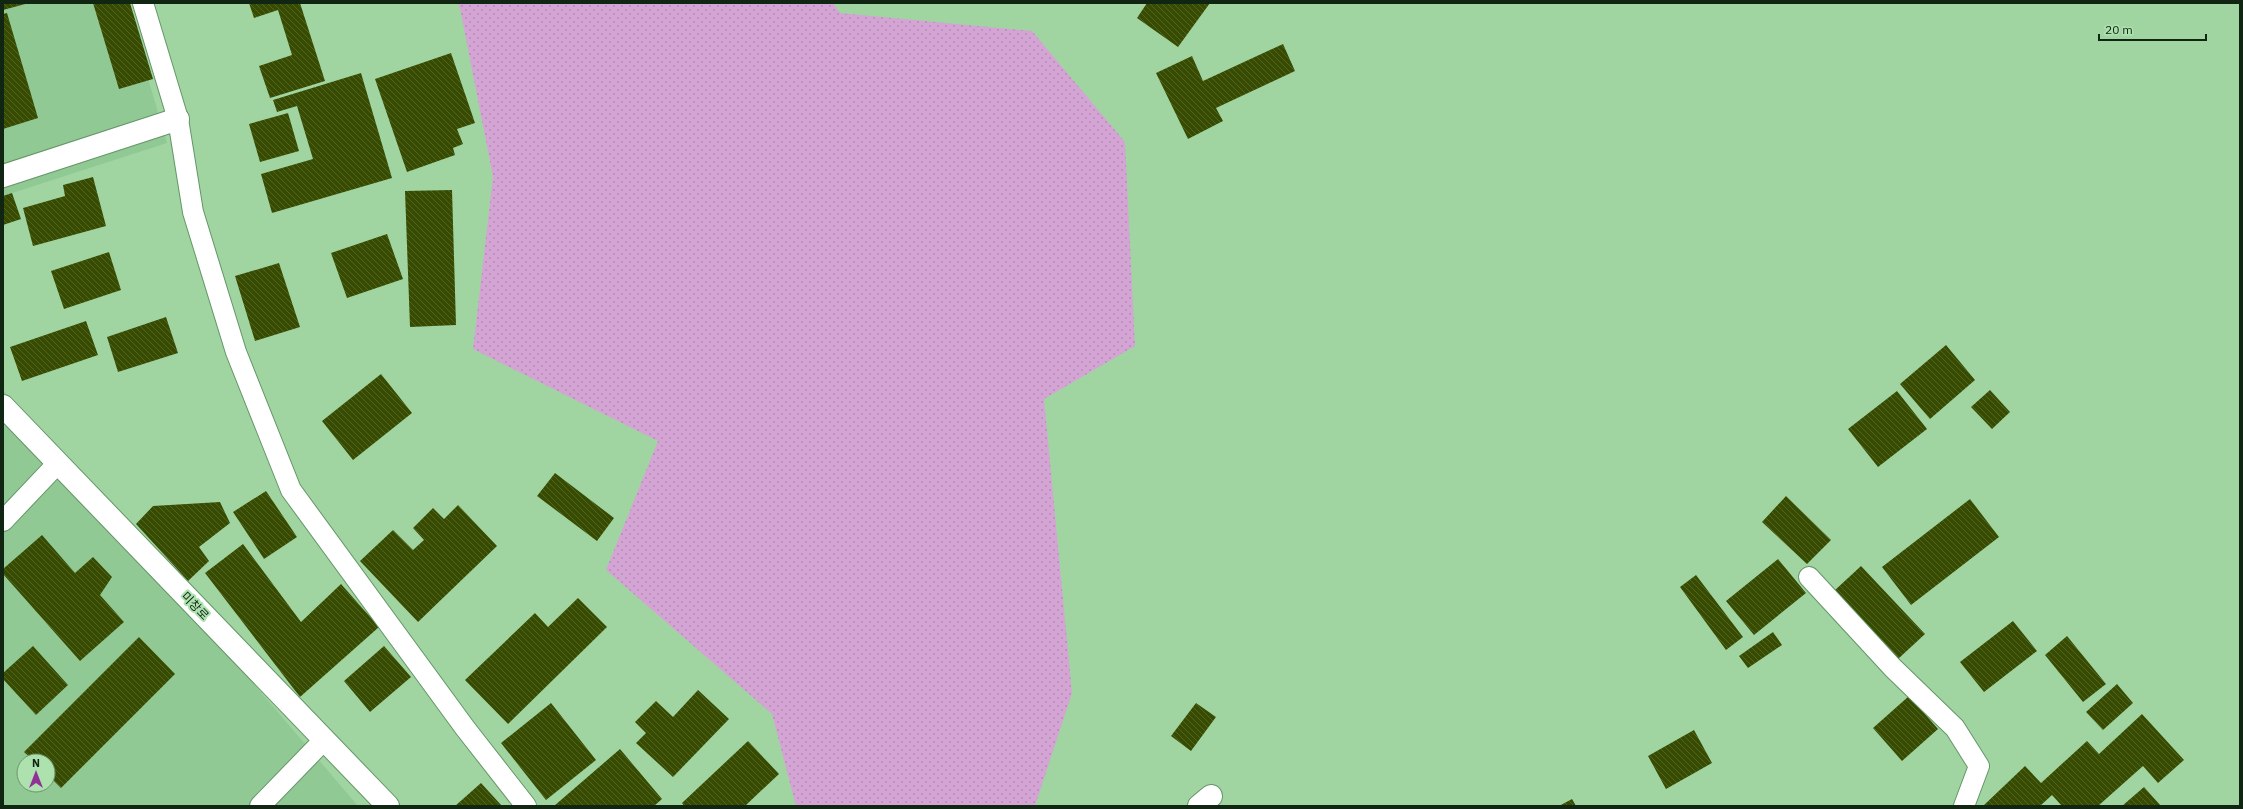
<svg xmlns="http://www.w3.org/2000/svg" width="2243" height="809" font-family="'IBM Plex Sans','Noto Sans KR',sans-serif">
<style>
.built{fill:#90c993;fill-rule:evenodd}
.grass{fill:url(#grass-dots)}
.building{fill:url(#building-back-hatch)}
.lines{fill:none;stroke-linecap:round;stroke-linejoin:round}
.service-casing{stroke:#649667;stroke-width:22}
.minor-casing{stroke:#649667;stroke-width:24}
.service{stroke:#fff;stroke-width:20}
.minor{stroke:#fff;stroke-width:22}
.labels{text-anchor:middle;stroke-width:4;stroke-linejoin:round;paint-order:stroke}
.street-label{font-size:12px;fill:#102512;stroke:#ade2af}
</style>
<defs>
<pattern id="grass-dots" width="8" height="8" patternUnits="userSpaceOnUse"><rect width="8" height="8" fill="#d4a4d4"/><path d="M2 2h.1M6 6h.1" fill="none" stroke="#b58db5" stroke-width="1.8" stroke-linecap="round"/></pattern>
<pattern id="building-back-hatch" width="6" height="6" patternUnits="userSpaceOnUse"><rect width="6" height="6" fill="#374c01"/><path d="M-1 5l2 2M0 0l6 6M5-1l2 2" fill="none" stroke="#516326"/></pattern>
</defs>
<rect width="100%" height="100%" fill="#a0d5a2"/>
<!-- built -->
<path class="built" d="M3,3h123l41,140 -164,53z
M3,390l355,416h-355zM24,761h24v24h-24z"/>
<!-- grass -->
<path class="grass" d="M457,3h376l7,10 192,18 93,111 10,204 -91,53 28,294 -37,113h-239l-24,-92 -166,-144 52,-129 -185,-92 20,-172 -33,-169z"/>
<!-- building -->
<path class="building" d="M3,3h26l-26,7z
M93,3h37l23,76 -34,10z
M249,3h51l25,78 -55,17 -11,-32 33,-11 -14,-45 -24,8z
M1147,3h63l-32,44 -41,-29z
M7,13l31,105 -35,11v-115z
M1283,44l12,27 -79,37 7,13 -35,18 -32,-66 36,-17 11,25z
M451,53l24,70 -18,6 6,15 -10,4 2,7 -48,17 -32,-93z
M361,73l31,105 -120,35 -11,-39 52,-15 -16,-53 -20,6 -4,-12z
M288,113l11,38 -39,11 -11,-38z
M93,177l13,49 -73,20 -10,-38 42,-12 -2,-11z
M452,190l4,135 -46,2 -5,-136z
M12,193l9,26 -18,6v-29z
M387,234l16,45 -56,19 -16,-45z
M109,252l12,38 -57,19 -13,-38z
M279,263l21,64 -45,14 -20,-65z
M166,317l12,36 -60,19 -11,-35z
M86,321l12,34 -76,26 -12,-34z
M1946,345l29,35 -45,39 -30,-35z
M381,374l31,39 -59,47 -31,-39z
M1990,390l20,22 -18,17 -21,-22z
M1897,391l30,38 -49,38 -30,-38z
M555,473l59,45 -17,23 -60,-45z
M266,491l31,46 -33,22 -31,-47z
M1786,496l45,44 -24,24 -45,-42z
M1970,499l29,38 -88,68 -29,-38z
M220,502l10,21 -31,24 10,14 -21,20 -52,-57 17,-18z
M458,505l39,41 -79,76 -58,-61 33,-31 20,20 11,-10 -11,-12 20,-20 11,11z
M42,535l33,38 18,-16 19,20 -12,18 24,27 -44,39 -77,-87v-5z
M243,544l58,78 40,-38 38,43 -79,70 -95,-124z
M1778,559l28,34 -52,42 -28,-34z
M1861,566l64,68 -27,25 -64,-68z
M1696,575l47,62 -17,13 -46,-63z
M578,598l29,29 -99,97 -43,-44 70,-67 13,14z
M2013,621l24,30 -53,41 -24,-30z
M1773,632l9,13 -34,23 -9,-12z
M2067,636l39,48 -23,18 -38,-47z
M139,637l36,37 -114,114 -13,-13v-14h-14l-10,-9z
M33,646l35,39 -32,30 -33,-36v-6z
M384,646l27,31 -41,35 -26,-31z
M2117,684l16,19 -30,27 -17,-18z
M698,690l31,29 -56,58 -37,-34 10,-10 -11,-11 21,-21 17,16z
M1909,696l29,33 -36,32 -29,-33z
M551,703l45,57 -50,40 -45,-57z
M1196,703l20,14 -25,34 -20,-15z
M2142,714l42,46 -26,23 -15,-17 -45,40h-36l-10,-11 -12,11h-57l42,-40 16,17 46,-42 12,13z
M1694,730l18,33 -46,26 -18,-33z
M748,741l31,33 -34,32h-61l-2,-3z
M620,749l42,50 -8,7h-100z
M481,783l21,23h-47z
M2144,787l17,19h-39z
M1572,799l4,7h-17z"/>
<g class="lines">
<defs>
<path id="service" d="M143,3l35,116 15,93 43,140 55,138 174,238 61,78
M3,521l55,-58
M1809,577l84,91 62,60 24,38 -15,40
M260,806l64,-66"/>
<path id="minor" d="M3,176l175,-57
M3,406l385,400
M1199,806l12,-10"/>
</defs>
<!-- service casing -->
<use href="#service" class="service-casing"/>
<!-- minor casing -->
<use href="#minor" class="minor-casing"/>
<!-- service -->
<use href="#service" class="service"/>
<!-- minor -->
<use href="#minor" class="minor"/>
</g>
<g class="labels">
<!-- street labels -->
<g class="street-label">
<text transform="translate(195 606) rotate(46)" y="4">미창로</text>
</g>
</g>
<!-- border -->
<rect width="2243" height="809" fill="none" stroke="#102512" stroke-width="8"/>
<!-- north arrow -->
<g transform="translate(36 773)"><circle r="19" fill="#ade2af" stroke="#6e9670"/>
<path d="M0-3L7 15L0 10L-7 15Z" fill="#923097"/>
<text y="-6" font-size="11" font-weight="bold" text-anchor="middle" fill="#102512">N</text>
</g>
<!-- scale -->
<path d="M2099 34v6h107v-6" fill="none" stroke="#102512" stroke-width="2"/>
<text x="2105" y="34" font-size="12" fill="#102512" stroke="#ade2af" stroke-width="3" paint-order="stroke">20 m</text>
</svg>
